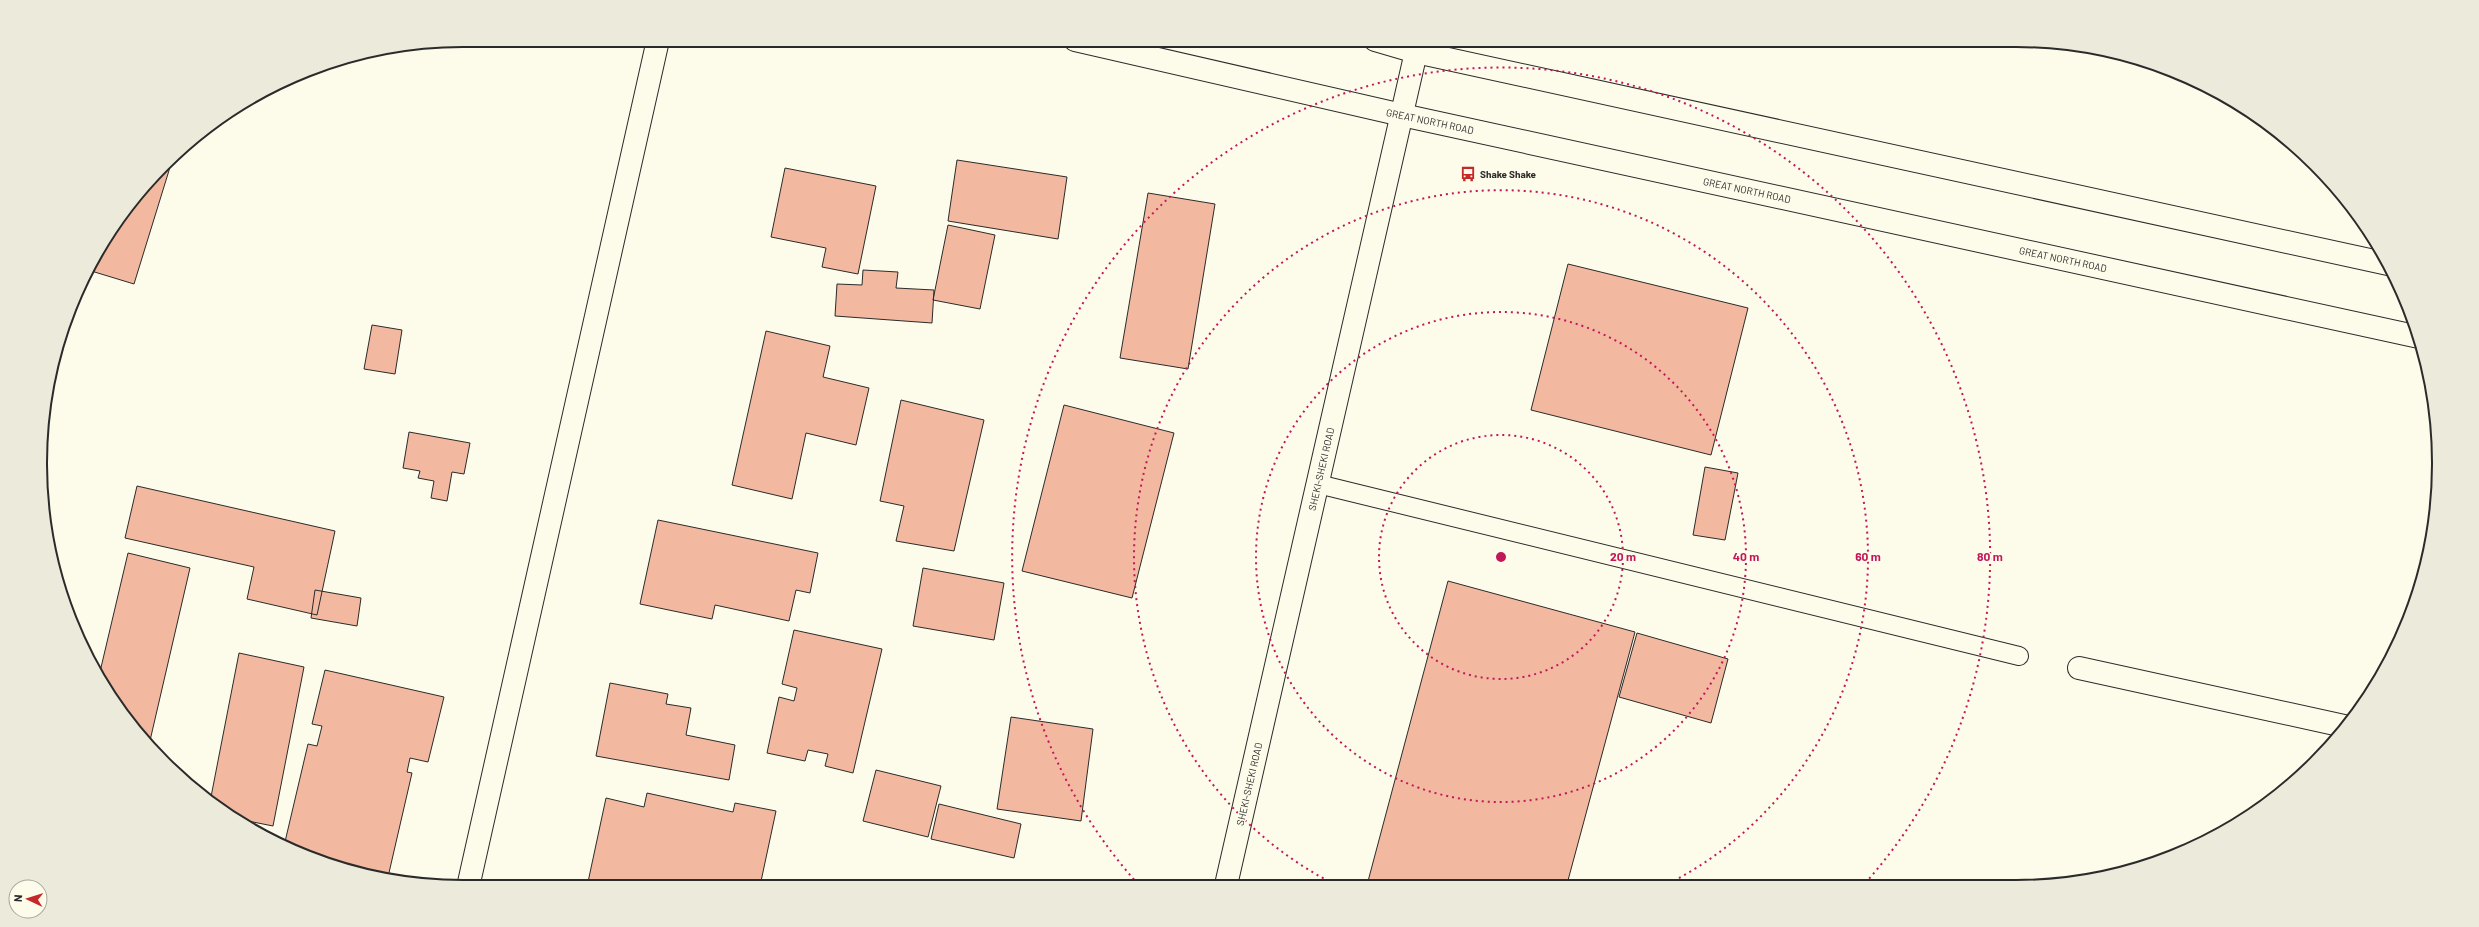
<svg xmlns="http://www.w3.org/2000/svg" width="2479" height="927" font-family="Barlow,sans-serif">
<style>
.building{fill:#f2b8a0;stroke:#2b2b2b}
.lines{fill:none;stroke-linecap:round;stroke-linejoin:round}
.service-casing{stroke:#2b2b2b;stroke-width:20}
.minor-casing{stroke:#2b2b2b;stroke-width:24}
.tertiary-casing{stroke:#2b2b2b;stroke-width:24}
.primary-casing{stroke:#2b2b2b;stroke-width:24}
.service{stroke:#fdfbea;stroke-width:18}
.minor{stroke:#fdfbea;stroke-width:22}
.tertiary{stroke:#fdfbea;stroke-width:22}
.primary{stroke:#fdfbea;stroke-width:22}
.ring{fill:none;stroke:#c2185b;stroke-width:2;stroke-dasharray:2 4}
.labels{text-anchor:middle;stroke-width:3;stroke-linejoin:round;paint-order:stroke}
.street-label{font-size:10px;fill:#2b2b2b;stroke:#fdfbea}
.poi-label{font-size:10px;font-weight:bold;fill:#2b2b2b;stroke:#fdfbea;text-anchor:start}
.rim{fill:none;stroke:#2b2b2b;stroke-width:2}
.centre{fill:#c2185b;stroke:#fdfbea;stroke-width:2}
.ring-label{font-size:12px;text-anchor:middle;font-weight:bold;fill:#c2185b;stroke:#fdfbea;stroke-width:3;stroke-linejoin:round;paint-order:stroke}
</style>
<rect width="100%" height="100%" fill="#fdfbea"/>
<!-- building -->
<path class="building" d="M957,160l110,17 -9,62 -110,-18z
M167,163l4,1 -37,120 -46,-14 9,-18 48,-68z
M785,168l91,18 -18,88 -36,-7 4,-19 -55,-11z
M1148,193l67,11 -27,165 -68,-11z
M948,225l47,10 -15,74 -47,-9z
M1568,264l180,44 -37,147 -180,-45z
M863,270l35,2 -2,16 38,2 -2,33 -97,-7 2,-32 25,1z
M372,325l30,5 -7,44 -31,-5z
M766,331l64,15 -7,31 46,11 -13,57 -50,-12 -14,66 -60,-14z
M901,400l83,20 -30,131 -58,-10 8,-35 -24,-5z
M1064,405l110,28 -42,165 -110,-27z
M409,432l61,11 -6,31 -12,-2 -5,29 -16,-3 3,-17 -16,-3 2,-7 -17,-3z
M1705,467l33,6 -13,67 -32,-5z
M137,486l198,45 -18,84 -70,-16 7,-32 -129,-29z
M658,520l160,33 -8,40 -14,-3 -7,31 -74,-16 -3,14 -72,-15z
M128,553l62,15 -41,177 -38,-46 -12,-23z
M923,568l81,15 -10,57 -81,-14z
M1448,581l187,51 -68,252 -200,1z
M315,590l46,8 -4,28 -46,-8z
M794,630l88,19 -29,124 -28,-7 3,-12 -20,-4 -3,11 -38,-8 12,-56 15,4 3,-13 -15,-4z
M1637,633l91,26 -17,64 -92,-26z
M239,653l65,14 -31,159 -35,-7 -28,-17z
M325,670l119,27 -16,65 -18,-4 -3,14 5,1 -24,104 -34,-4 -70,-27 24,-102 9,2 5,-20 -10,-2z
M610,683l58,11 -2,10 25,4 -5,27 49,10 -6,35 -133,-24z
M1011,717l82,12 -12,92 -84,-12z
M876,770l65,16 -13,51 -65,-16z
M647,793l86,19 2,-9 41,8 -16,75 -153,1 -19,-5 18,-84 38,9z
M939,804l82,20 -7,34 -83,-19z"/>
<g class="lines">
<defs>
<path id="service" d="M1318,484l701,172"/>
<path id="minor" d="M2079,668l265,58
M468,887l190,-847"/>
<path id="tertiary" d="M1226,885l190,-833"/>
<path id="primary" d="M1075,40l327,75 1017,222
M1375,40l41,12 972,212"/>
</defs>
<!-- service casing -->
<use href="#service" class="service-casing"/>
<!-- minor casing -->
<use href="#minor" class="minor-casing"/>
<!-- tertiary casing -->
<use href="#tertiary" class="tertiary-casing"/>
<!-- primary casing -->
<use href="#primary" class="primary-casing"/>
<!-- service -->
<use href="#service" class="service"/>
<!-- minor -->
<use href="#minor" class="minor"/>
<!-- tertiary -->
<use href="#tertiary" class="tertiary"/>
<!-- primary -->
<use href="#primary" class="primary"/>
</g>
<!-- distance rings -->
<g class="ring">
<circle cx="1501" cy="557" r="122"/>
<circle cx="1501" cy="557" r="245"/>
<path d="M1334 884A367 367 0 1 1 1668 884"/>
<path d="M1138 884A489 489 0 1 1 1867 881"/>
</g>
<!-- icons -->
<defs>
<symbol id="bus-bare" viewBox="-9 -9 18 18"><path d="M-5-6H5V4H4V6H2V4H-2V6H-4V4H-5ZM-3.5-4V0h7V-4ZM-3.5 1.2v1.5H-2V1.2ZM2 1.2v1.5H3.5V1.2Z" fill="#c62828" stroke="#fdfbea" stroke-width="2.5" paint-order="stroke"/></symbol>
</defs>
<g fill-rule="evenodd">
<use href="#bus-bare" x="1457" y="163" width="22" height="22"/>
</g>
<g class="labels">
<!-- street labels -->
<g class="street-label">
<text transform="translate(1430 121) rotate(12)" y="4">GREAT NORTH ROAD</text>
<text transform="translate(1747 190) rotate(12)" y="4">GREAT NORTH ROAD</text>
<text transform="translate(2063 259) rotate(12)" y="4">GREAT NORTH ROAD</text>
<text transform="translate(1321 469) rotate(-77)" y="4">SHEKI-SHEKI ROAD</text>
<text transform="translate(1249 784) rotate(-77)" y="4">SHEKI-SHEKI ROAD</text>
</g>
<!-- poi labels -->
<g class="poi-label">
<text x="1480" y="178">Shake Shake</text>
</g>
</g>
<!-- crop -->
<path d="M0 0H2479V927H0ZM463 47H2016A416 416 0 0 1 2432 463V464A416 416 0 0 1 2016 880H463A416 416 0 0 1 47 464V463A416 416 0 0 1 463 47Z" fill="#eceadb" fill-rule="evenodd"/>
<path class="rim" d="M463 47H2016A416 416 0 0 1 2432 463V464A416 416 0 0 1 2016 880H463A416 416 0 0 1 47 464V463A416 416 0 0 1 463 47Z"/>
<circle cx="1501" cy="557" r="6" class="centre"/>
<g class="ring-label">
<text x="1623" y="561">20 m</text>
<text x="1746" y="561">40 m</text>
<text x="1868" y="561">60 m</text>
<text x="1990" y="561">80 m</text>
</g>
<!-- north arrow -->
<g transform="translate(28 899) rotate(274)"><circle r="19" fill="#fdfbea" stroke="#a9a89e"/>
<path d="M0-3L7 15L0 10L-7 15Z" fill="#c62828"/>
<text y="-6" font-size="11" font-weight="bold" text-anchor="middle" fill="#2b2b2b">N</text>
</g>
</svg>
